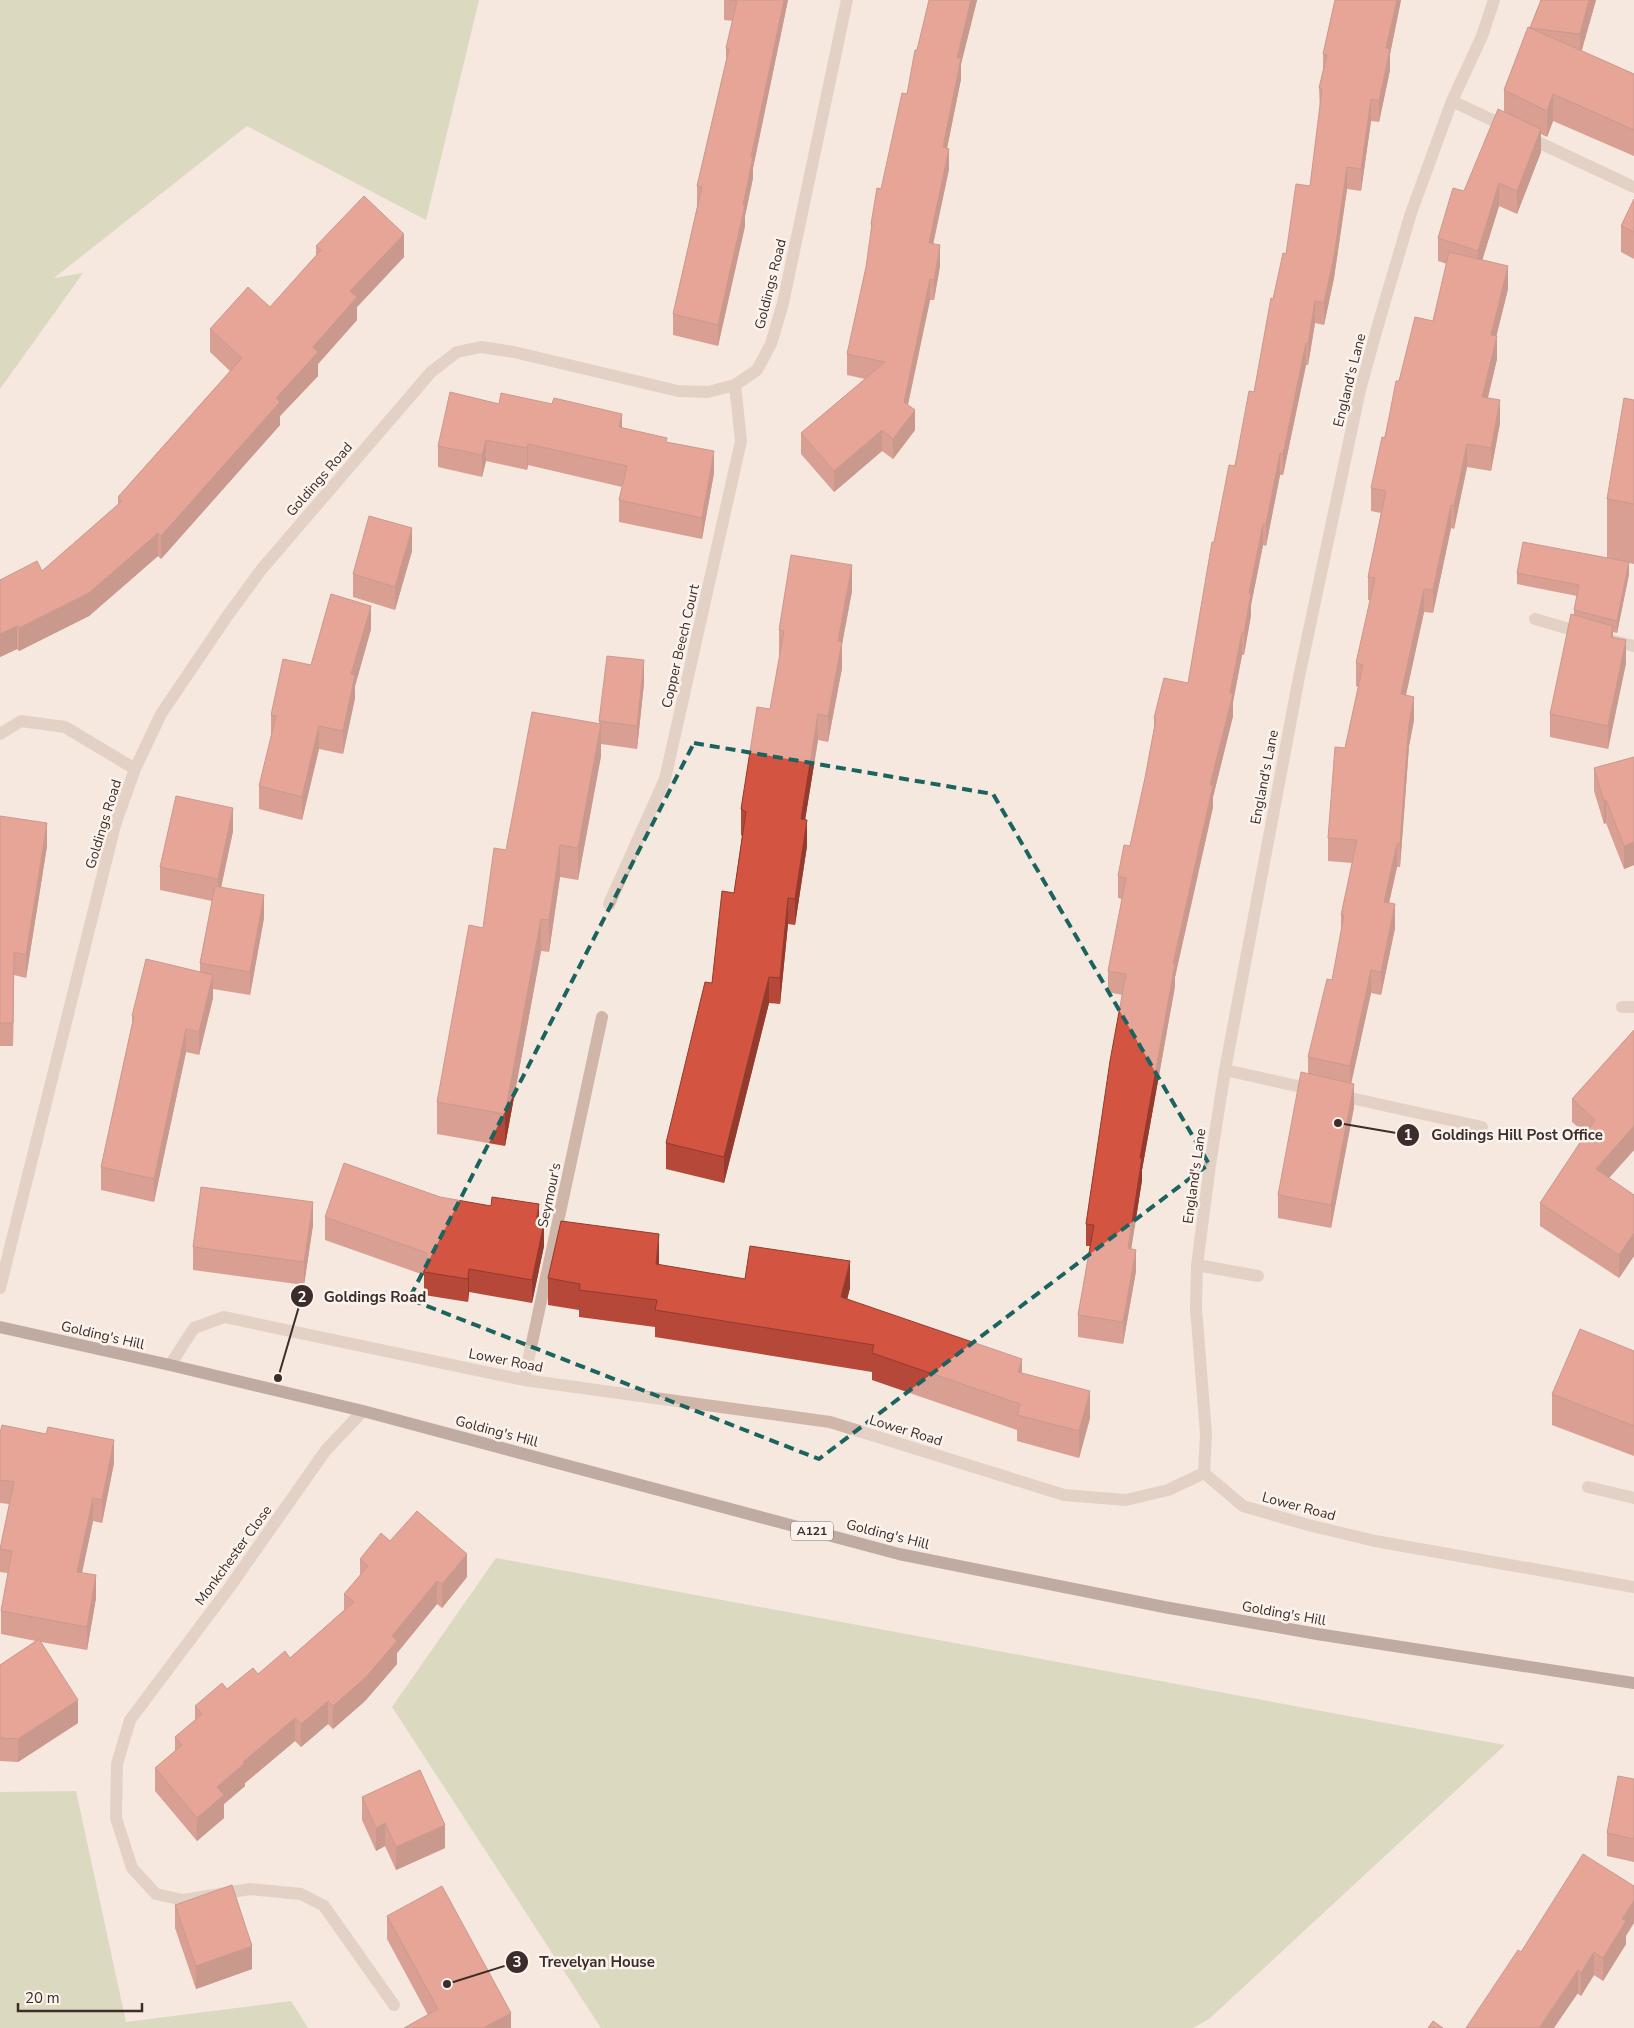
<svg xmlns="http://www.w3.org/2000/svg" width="1634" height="2028" font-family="'Nunito Sans',sans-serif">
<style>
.green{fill:#bdc79d}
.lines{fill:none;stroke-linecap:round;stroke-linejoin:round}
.service{stroke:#cfb6a9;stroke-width:12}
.minor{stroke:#cfb6a9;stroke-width:12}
.primary{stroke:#7f6259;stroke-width:12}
.wall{fill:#b54838}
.shaded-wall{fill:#933b2e}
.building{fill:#d25441;stroke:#933b2e}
.marked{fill:none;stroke:#1a635f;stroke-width:4;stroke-dasharray:10 6;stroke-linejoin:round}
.labels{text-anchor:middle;stroke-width:5;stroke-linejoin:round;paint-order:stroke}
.shield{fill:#fcf3ed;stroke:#766864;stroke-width:1}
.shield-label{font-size:12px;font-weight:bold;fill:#3c2d2a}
.street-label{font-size:14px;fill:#3c2d2a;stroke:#fcf3ed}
.leader{fill:none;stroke:#3c2d2a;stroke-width:2}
.callout-dot{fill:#3c2d2a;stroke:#fcf3ed;stroke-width:2}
.mark-label{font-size:15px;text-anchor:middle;font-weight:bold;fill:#fff}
.callout-label{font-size:15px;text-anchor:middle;font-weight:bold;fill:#3c2d2a;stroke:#fcf3ed;stroke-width:5;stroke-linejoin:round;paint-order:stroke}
</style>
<rect width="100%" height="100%" fill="#f5e8df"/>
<!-- green -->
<path class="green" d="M0,0h479l-53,220 -179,-94 -193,152 29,-5 -83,116z
M496,1558l1009,187 -296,274 -16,9h-592l-209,-321z
M76,1791l50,231 165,-21 17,27h-308v-236z"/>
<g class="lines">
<!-- service -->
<path class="service" d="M1535,619l48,14
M1610,640l24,6
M1622,1007h12
M1225,1070l90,20
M1337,1095l145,32
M1197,1265l61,11
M1588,1487l46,11
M130,1720l-13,44 -1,54 16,50 24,26 27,6 67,-11 51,5 23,12 70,99"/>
<!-- minor -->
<path class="minor" d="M1452,101l57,27
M1527,137l107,50
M0,734l21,-13 44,6 70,42
M609,904l56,-125 76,-338 -6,-56
M0,1288l115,-463 20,-56 26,-55 67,-99 33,-45 170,-198 26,-20 24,-5 33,5 164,39 30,1 27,-7 22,-15 14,-26 12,-41 64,-303
M170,1365l24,-37 30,-11 300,63 306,42 234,73 62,5 42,-10 36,-17 39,33 65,19 67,16 259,46
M524,1380l78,-363
M1204,1473l2,-39 -10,-126 1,-43 13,-100 15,-95 74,-393 61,-287 20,-72 31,-105 41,-112 30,-65 12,-36
M130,1720l99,-132 97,-138 37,-39"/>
<!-- primary -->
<path class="primary" d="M0,1327l170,38 193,46 536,143 265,53 153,27 317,49"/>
</g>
<!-- wall -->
<path class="wall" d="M724,0h64l-35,168v10l-8,38v10l-27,120 -45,-11v-21l24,-107v-21l29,-125v-13l7,-27 -9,-1z
M929,0h48l-16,64v15l-14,69 2,21 -16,75 7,22 -6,34h-4l-22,105 7,25 -22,29 -11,-8 -48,41 -33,-38v-21l64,-54 -18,-4v-21l19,-87 5,-31v-12l10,-35 26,-95z
M1335,0h66l-11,54v16l-11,52 -8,-1 -10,70 -14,-2 -13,89 -10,47 -9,-2 -7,42h-2l-23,110h-3l-14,71 -3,-1 -12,60v10l-7,40h-2l-9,47v14l-20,81v10l-38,170v9l-33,184v10l-11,69 5,22 -13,73 -45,-7v-22l12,-69h-4v-22l36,-229 -14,-3v-21l14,-72 -4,-1v-22l12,-30 15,-68 9,-49v-11l34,-35 26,-141 40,-150 19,-93 13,-45 24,-68 10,-76 -1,-22 4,-18v-16z
M1541,0h55l-15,51 53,23v82l-81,-35 -6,16 -6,-3v18l-24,62 -18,-8 -17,54 26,29 -12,47 1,23 -9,39 12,25 -9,48 -24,-4 -13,62 -3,-1 -18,85 -9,-1 -18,83 8,25 -5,26 -9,121h-3l-8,36 6,25 -14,67 -10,-2 -20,90 3,24 -23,121 -53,-10v-23l30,-121v-17l24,-77 9,-49v-16l11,-52 -24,-2v-23l17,-90 13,-61 -2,-1v-23l14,-63h-2v-23l13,-64 -10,-2v-23l28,-107 34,-60 14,-57 -9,-3v-23l26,-47 40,-80v-21z
M1634,199v60l-13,-7v-26z
M316,246l88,11 -47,50v13l-39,44v12l-38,40v9l-119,134 -3,-3 -69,60 -70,35 -2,-2 -17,8v-77l42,-9 76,-66v-8l112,-126 -20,-19v-23l60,-22 46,-51z
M1634,400v164l-5,-1v11l-12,59 -4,-1v5l13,26 -18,86 -58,-12v-23l24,-99v-5l3,-14 -60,-12v-11l90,-15v-59z
M499,404l123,24 45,14 47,31 -12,66 -83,-17v-22l3,-13 -94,-22 -1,5 -41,-9 -4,16 -44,-10v-21z
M412,551l-17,59 -42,-13v-23z
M852,591l-10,53v24l-14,74 -10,-2 -13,80 2,26 -12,79 -7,-1 -8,80 -11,-1 -45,180 -58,-14v-26l46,-160 22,-90 8,-57 -1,-1v-26l29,-100 10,-53h-1v-26z
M371,629l-16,57v12l-12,56 -24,-5 -17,71 -43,-11v-23l12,-49v-22l40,-50z
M644,683l-7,66 -36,-5v12l-23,124 -18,-3 -11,75 -8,-1 -36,195 -68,-12v-32l69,-252 93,-126v-3z
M1634,757v108l-10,4 -18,-46 -2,1 -10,-33v-23z
M0,816l47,30 -21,132 -12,-3 -1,71h-13z
M233,831l-12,56 43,31 -14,77 -37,-6v9l-14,57 -13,-3 -32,150 -53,-12v-23l31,-143v-8l68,-44v-9l12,-62 -52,-11v-23z
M1634,1030v120l-25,28 25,17v61l-15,22 -79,-52v-23l46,-69 -14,-12v-23z
M440,1197l99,26 5,23 -12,57 -63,-11 -1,10 -44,-7v-20l-99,-35v-23z
M313,1225l-9,60 -111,-15v-23z
M659,1260v5l86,14 105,9 -3,11 175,74 68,45 -11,40 -62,-17v-11l-145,-50v-8l-217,-35v-10l-76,-10v-7l-31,-5v-27z
M1634,1351v125v-20l-82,-31v-31z
M0,1433l114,30 -12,60 -9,-2 -11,52 14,25 -9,52 -46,-8 37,81 -60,39 -18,-1v-96l36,-24 -35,-7v-23l7,-38 -8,-1v-23l9,-45 -9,-1z
M390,1541l77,36 -25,31 -5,-4 -40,49v11l-32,37 -32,28 -5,-5 -27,23 -6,-6 -50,42v3l-21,18v14l-27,23 -42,-50v-23l20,-17v-14l20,-17v-14l95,-48 54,-48v-16l16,-18v-17z
M1634,1779v83l-27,-6v-23z
M362,1797l83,51 -49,22 -11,-24 -9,5 -14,-31z
M175,1905l77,64 -56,20 -21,-61z
M387,1916l124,112 -83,-13 -41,-76z
M1626,1936v8l-23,37 -9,-6 -13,21 -60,-44z"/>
<!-- shaded-wall -->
<path class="shaded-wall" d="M784,0h4l-35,168v10l-8,38v10l-27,120v-21l25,-120 8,-48z
M971,0h6l-16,64v15l-18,89v-21l14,-89z
M1397,0h4l-11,54v16l-11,52v-21l7,-53z
M1589,0h7l-16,57v-23z
M1553,94v27l-6,16v-26z
M1371,99v22l-10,70v-22z
M1541,129v23l-24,62v-23z
M949,149v20l-20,95v-21z
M1347,167v22l-13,89 -10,47v-22z
M1499,183v23l-21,68v-23z
M404,234v23l-47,50v13l-39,44v12l-38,40v9l-119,134v-23l115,-138 37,-51 37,-56z
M940,245v21l-6,34v-20z
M1508,266v23l-17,69v-23z
M930,279v21l-26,122v-20z
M1315,301v22l-7,42v-21z
M1497,336v23l-15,61v-23z
M1306,343v22l-23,110v-21z
M1500,400v23l-9,48v-23z
M915,410v20l-22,29v-20z
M622,414v21l-3,-8z
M882,430v21l-48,41v-21z
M486,440v21l-4,16v-22z
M528,444v21l-1,5v-22z
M1467,444v23l-13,62v-23z
M714,451v22l-12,66v-21z
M1280,453v22l-14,71v-22z
M1451,505v23l-18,85v-23z
M1263,524v21l-12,60v10l-7,40v-22l5,-40z
M412,528v23l-17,59v-23z
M158,533v23l-69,60 -70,35v-23z
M1629,562v12l-12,59v-12z
M852,565v26l-10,53v24l-14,74v-26l10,-75z
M1424,589v23l-23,105v-23z
M371,606v23l-16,57v12l-12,56v-23l8,-57z
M17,626v23l-17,8v-23z
M1613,626v23l-2,-12z
M1242,633v22l-9,47v14l-20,81v10l-38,170v9l-33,184v10l-14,90v-22l12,-90 33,-194 37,-179 20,-92z
M1626,640v23l-18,86v-23z
M644,660v23l-7,66v-23z
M1414,697v23l-5,26 -9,121v-23l9,-121z
M818,714v26l-17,105v-26z
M601,724v32l-23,124v-32z
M319,726v23l-17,71v-23z
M1606,800v23l-2,1v-23z
M233,808v23l-15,71v-23z
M807,820v26l-12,79v-26z
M47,823v23l-21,132v-23z
M1634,842v23l-10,4v-23z
M1397,844v23l-13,58v-23z
M560,845v32l-11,75v-32z
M264,895v23l-14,77v-23z
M788,898v26l-8,80v-26z
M1395,904v24l-14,67v-23z
M541,919v32l-36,195v-32z
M14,952v23l-1,71v-23z
M1371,970v23l-21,96v-23z
M213,975v23l-14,57v-23z
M769,977v26l-45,180v-26z
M186,1029v23l-32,150v-23z
M1354,1084v23l-23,121v-23z
M1634,1126v24l-38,42v-23z
M313,1202v23l-9,60v-23z
M539,1204v23l-3,-5z
M544,1223v23l-12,57v-23z
M1634,1233v23l-15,22v-23z
M659,1234v26l-3,31v-27z
M1136,1250v21l-13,73v-22z
M850,1261v27l-9,36v-27z
M469,1269v23l-1,10v-23z
M1022,1359v27l-4,-14z
M1090,1391v27l-11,40v-27z
M114,1440v23l-12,60v-23z
M93,1498v23l-16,74v-23z
M467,1554v23l-25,31v-24z
M96,1575v23l-9,52v-23z
M437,1581v23l-40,49v11l-32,37 -32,28v-23z
M78,1700v23l-60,39v-23z
M328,1701v23l-27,23v-23z
M295,1718v23l-50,42v3l-21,18v14l-27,23v-23l20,-31 26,-25z
M385,1823v23l-9,5v-23z
M445,1825v23l-49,22v-23z
M1634,1900v23l-8,13v8l-23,37v-23l19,-39z
M252,1946v23l-56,20v-23z
M1594,1952v23l-13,21v-23z
M1578,1970v23l-24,35h-15z
M511,2013v15h-28z"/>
<!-- building -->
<path class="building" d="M730,0h54l-33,157h2l-10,48h2l-27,120 -45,-11 29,-127 -5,-1 32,-137 -3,-1 11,-47z
M929,0h42l-14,58h4l-18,89 6,2 -20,94 11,2 -6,35 -4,-1 -26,123 11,8 -22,29 -11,-9 -48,41 -33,-38 84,-71 -38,-8 19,-87 6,-43h-1l6,-36 4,1 21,-96 5,1 8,-44h2z
M1335,0h62l-11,48 4,1 -11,52 -8,-2 -10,70 -14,-2 -13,89 -10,47 -9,-2 -7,43 -2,-1 -23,111 -3,-1 -14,71h-3l-14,69 2,1 -7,39h-2l-12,60 3,1 -23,91h3l-40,179h2l-35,194h2l-14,90 8,2 -13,72 -45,-7 16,-90 -8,-1 24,-163 16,-87 -18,-3 18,-93 -8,-2 6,-31 6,1 15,-68 11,-59 -2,-1 10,-40 24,5 24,-141h2l15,-77 6,1 14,-75 5,1 17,-94 2,1 10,-46 3,1 10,-70 14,2 12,-97 -3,-1 8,-33 -4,-1z
M1541,0h48l-9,34 -50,-6z
M1528,27l106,47v56l-81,-36 -6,17 -43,-21z
M1498,109l43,20 -24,62 -18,-8 -21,68 -40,-13 15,-50 11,3z
M364,196l40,38 -54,57 7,6 -44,50 5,5 -42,46 4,4 -119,134 -3,-3 -69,60 -70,35 -2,-2 -17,8v-54l37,-19 5,10 80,-70 -4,-4 124,-139 -32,-29 38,-42 22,20 51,-57 -5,-4z
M1634,199v33l-13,-6z
M1449,252l59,14 -17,69 6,1 -15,61 18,3 -9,48 -24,-4 -13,62 -3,-1 -18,85 -9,-1 -23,105 13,3 -5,26 -9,121h-3l-13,58 11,2 -14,68 -10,-2 -21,96 -42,-9 19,-78 5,1 12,-65h-3l16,-75 -29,-2 7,-91 10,1 18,-83 -7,-2 19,-85 -7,-1 18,-86 -15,-3 11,-51 3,1 11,-57h3l16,-64 18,4z
M450,392l49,12 2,-11 51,11 2,-6 68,16 -3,13 48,11 -1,4 48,9 -12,67 -83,-18 8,-34 -99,-22 -1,4 -41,-8 -4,15 -44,-9z
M1624,398l10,2v104l-27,-5z
M369,516l43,12 -17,59 -42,-13z
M1523,542l106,20 -12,59 -43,-11 5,-25 -62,-12z
M791,555l61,10 -14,76 4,1 -14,74 -10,-2 -17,105 6,1 -12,79 -7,-1 -8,80 -11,-1 -45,180 -58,-14 39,-161 7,1 10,-92 12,2 12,-81 -5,-3 16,-102 13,2 14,-78 -5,-1z
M331,594l40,12 -20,68 4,1 -12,56 -24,-5 -17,71 -43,-11 17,-70 -5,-1 12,-56 28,6z
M1571,614l42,12 -2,11 15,3 -18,86 -58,-12z
M607,656l37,4 -7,66 -38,-5z
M532,712l69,12 -23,124 -18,-3 -11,75 -8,-1 -36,195 -68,-12 32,-177 14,3 11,-80 12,2z
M1634,757v85l-10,4 -18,-46 -2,1 -10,-33z
M176,796l57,12 -15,71 -58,-12z
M0,816l47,7 -21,132 -12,-3 -1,71h-13z
M215,886l49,9 -14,77 -50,-9z
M146,959l67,16 -14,57 -13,-3 -32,150 -53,-12 33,-151h-2z
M1634,1030v96l-38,43 38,26v38l-15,22 -79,-52 55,-83 -23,-21z
M1301,1072l53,12 -23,121 -53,-10z
M344,1163l96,34 51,9 1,-9 47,7 -3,18 8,1 -12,57 -63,-11 -1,10 -44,-7 3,-19 -102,-36z
M201,1187l112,15 -9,60 -111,-15z
M561,1221l98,13 -3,30 89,15 5,-33 100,15 -9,36 181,62 -4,13 72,19 -11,40 -62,-16 3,-11 -148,-51 2,-8 -219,-35 2,-10 -78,-10 1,-6 -32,-6z
M1580,1329l54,22v75l-82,-32z
M2,1425l44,9 2,-7 66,13 -12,60 -9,-2 -16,74 19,3 -9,52 -86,-16 11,-60 -12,-2 14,-67 -14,-2v-47z
M417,1511l50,43 -25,30 -5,-3 -45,55 5,5 -32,37 -32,28 -5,-5 -27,23 -6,-6 -52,44 2,1 -28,24 7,8 -27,23 -42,-50 27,-23 -7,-8 27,-23 -7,-8 27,-23 5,6 26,-21 5,6 27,-23 5,7 64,-56 -10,-8 24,-28 -8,-7 21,-26 9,8z
M39,1639l39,61 -60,39 -18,-1v-73z
M420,1770l25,55 -49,22 -11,-24 -9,5 -14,-31z
M1618,1776l16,3v60l-27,-6z
M1583,1854l51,32v14l-12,19 4,2 -23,37 -9,-6 -13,21 -3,-3 -39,58h-73l52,-78 3,2z
M232,1885l20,61 -56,20 -21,-61z
M442,1886l69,127 -28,15h-79l34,-19 -51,-93z
M1433,2021l10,7h-15z"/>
<!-- marked area -->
<path d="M0 0H1634V2028H0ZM694,743l299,51 216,370 -390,295 -410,-160z" fill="#f5e8df" fill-opacity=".55" fill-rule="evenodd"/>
<path class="marked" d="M694,743l299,51 216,370 -390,295 -410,-160z"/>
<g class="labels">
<!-- shield labels -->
<rect class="shield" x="791" y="1521.5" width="42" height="19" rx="4"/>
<g class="shield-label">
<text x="812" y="1535">A121</text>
</g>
<!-- street labels -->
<g class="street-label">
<text transform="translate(770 284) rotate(-76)" y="5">Goldings Road</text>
<text transform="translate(1349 380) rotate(-76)" y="5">England's Lane</text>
<text transform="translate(319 479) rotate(-49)" y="5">Goldings Road</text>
<text transform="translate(680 646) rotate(-77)" y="5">Copper Beech Court</text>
<text transform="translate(1264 777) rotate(-79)" y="5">England's Lane</text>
<text transform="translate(103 824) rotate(-73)" y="5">Goldings Road</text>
<text transform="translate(1194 1176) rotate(-82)" y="5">England's Lane</text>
<text transform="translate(549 1195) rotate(-78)" y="5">Seymour's</text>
<text transform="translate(103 1335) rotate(13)" y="5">Golding's Hill</text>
<text transform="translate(506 1360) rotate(11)" y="5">Lower Road</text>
<text transform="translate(906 1430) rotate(17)" y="5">Lower Road</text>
<text transform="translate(497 1431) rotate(15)" y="5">Golding's Hill</text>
<text transform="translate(1299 1506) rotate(15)" y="5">Lower Road</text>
<text transform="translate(888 1534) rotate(14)" y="5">Golding's Hill</text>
<text transform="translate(233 1555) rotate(-54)" y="5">Monkchester Close</text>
<text transform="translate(1284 1613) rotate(10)" y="5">Golding's Hill</text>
</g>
</g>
<!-- callouts -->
<path class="leader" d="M1338 1123L1408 1135M278 1378L302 1296M447 1984L517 1962"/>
<g class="callout-dot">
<circle cx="1338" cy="1123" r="5"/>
<circle cx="278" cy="1378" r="5"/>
<circle cx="447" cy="1984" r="5"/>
<circle cx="1408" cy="1135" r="12"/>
<circle cx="302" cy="1296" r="12"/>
<circle cx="517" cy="1962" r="12"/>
</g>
<g class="mark-label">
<text x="1408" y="1140">1</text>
<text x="302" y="1302">2</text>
<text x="517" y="1967">3</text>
</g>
<g class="callout-label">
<text x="1517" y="1140">Goldings Hill Post Office</text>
<text x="375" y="1302">Goldings Road</text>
<text x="597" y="1967">Trevelyan House</text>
</g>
<!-- scale -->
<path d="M18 2003v8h124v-8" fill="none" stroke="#3c2d2a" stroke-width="2.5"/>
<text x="25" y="2003" font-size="15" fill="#3c2d2a" stroke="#fcf3ed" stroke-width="4" paint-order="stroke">20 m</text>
</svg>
